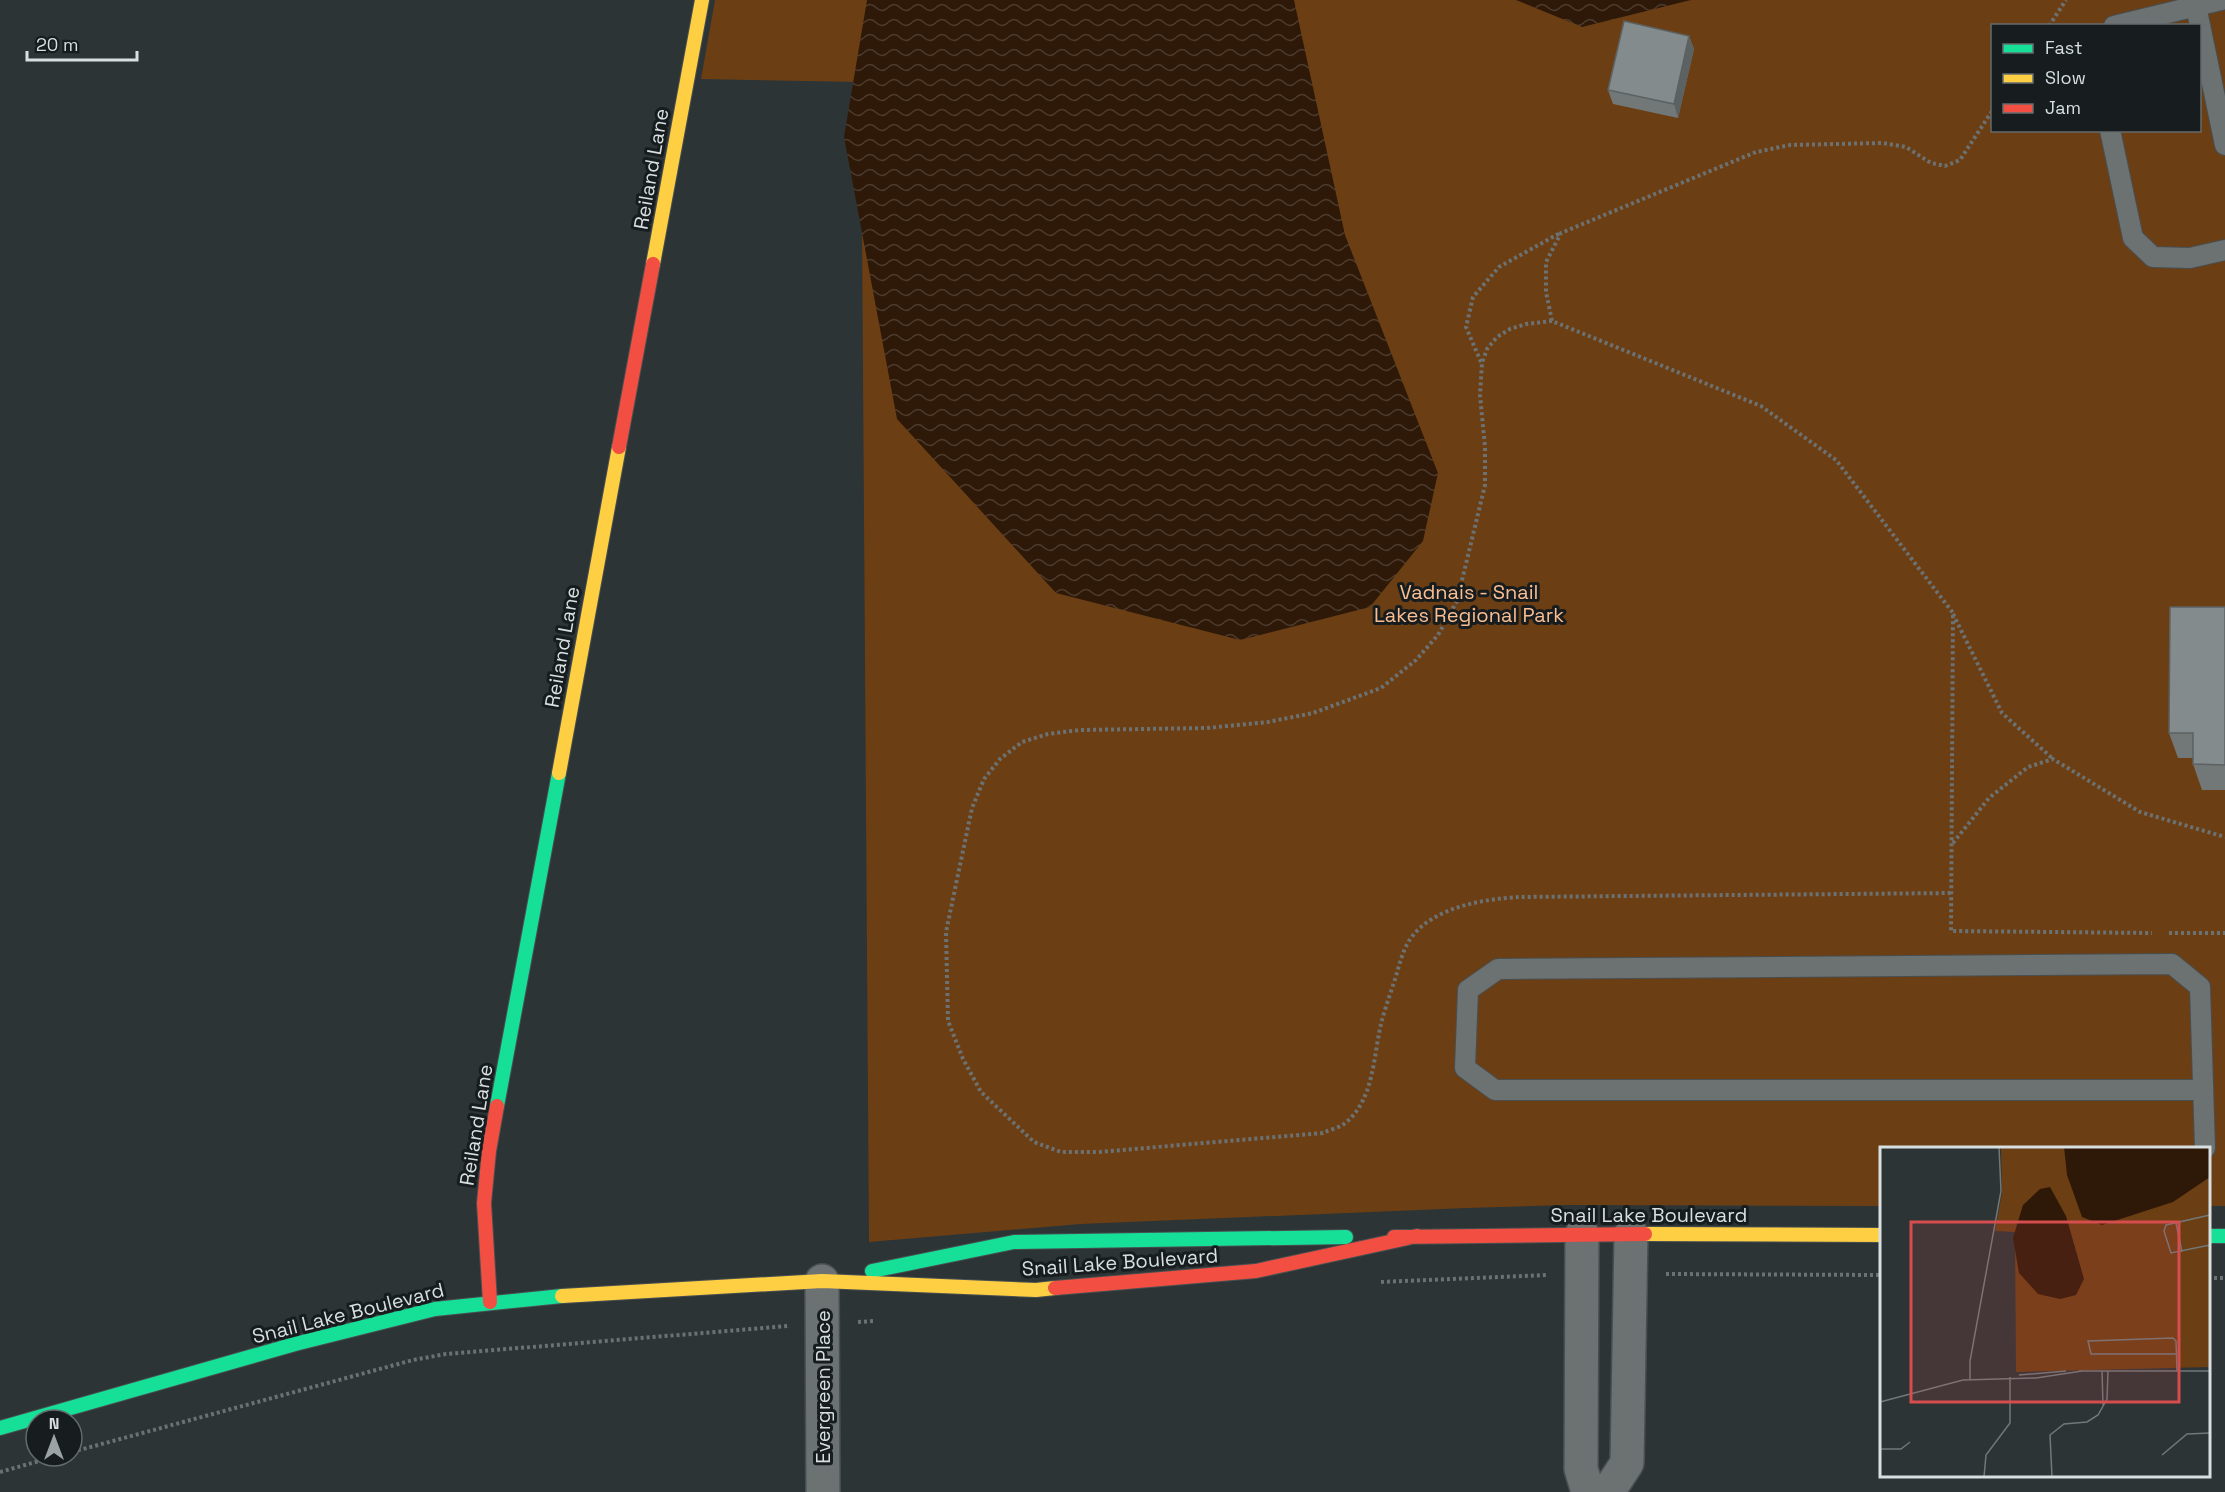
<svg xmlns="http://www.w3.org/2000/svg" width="2225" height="1492" font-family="'Space Grotesk',sans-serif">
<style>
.green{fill:#6c3e14;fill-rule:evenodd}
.water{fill:url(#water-waves)}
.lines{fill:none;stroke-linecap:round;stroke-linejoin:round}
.lane-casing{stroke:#484f50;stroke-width:22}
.street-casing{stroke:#484f50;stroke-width:36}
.fast-casing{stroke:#484f50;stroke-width:16}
.slow-casing{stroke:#484f50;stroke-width:16}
.jam-casing{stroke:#484f50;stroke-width:16}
.path{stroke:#6c7172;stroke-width:4;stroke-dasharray:3 3;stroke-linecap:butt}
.lane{stroke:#6c7172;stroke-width:20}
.street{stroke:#6c7172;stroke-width:33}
.fast{stroke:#16e098;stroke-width:14}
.slow{stroke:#ffcf43;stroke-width:14}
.jam{stroke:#f24e42;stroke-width:14}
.wall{fill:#727878}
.shaded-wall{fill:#5c6162}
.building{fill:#848b8c;stroke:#5c6162;stroke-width:1.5}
.labels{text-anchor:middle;stroke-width:6;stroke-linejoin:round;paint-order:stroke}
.street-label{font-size:20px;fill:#d7dfe1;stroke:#171d1e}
.park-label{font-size:20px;fill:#fbbe92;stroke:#171d1e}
.inset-road{fill:none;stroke:#70787a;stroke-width:1.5}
.view{fill:#d64d4d;fill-opacity:0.15;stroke:#d64d4d;stroke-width:3}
.inset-edge{fill:none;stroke:#d7dfe1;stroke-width:3}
</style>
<defs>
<pattern id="water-waves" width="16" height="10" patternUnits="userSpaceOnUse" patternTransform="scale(1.5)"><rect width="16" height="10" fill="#2e1908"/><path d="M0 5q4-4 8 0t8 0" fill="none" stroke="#4c3a2c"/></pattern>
</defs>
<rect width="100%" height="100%" fill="#2c3436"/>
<!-- green -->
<path class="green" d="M715,0h1510v1206h-16l-1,-58h-326l-1,58 -315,-1 -100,3 -385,16 -212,18 -8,-1160 -160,-3zM1992,26h208v104h-208z"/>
<!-- water -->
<path class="water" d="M867,0h427l51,235 93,238 -15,68 -53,66 -130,33 -184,-47 -159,-174 -53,-282z
M1516,0h175l-109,27z"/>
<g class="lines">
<defs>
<path id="lane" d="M2196,6l29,139
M2114,26l107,-26
M2110,130l23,108 20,19 37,1 35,-8
M2203,1090h-708l-30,-22 3,-78 30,-21 674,-5 28,23 5,161"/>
<path id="street" d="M1582,1234l-1,235 7,23
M822,1281l1,211
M1608,1492l19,-29 4,-229"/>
<path id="fast" d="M497,1106l62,-333
M2208,1236h17
M872,1271l142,-29 332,-5
M0,1428l295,-84 140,-35 127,-13"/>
<path id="slow" d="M653,264l49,-264
M559,773l60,-326
M1645,1234l237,1
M562,1296l260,-15 214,9 19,-2"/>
<path id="jam" d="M619,447l34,-183
M1394,1237l251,-3
M1055,1288l201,-17 161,-35
M490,1302l-6,-99 5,-52 8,-45"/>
</defs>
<!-- lane casing -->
<use href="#lane" class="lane-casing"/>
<!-- street casing -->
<use href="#street" class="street-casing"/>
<!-- fast casing -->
<use href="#fast" class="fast-casing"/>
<!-- slow casing -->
<use href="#slow" class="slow-casing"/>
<!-- jam casing -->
<use href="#jam" class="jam-casing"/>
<!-- path -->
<path class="path" d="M2049,26l17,-26
M1992,111l-32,49 -15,6 -14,-3 -25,-16 -23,-4 -93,2 -34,7 -195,81 -15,29v30l6,29 209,85 75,54 117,153 -2,318 201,2
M1552,321l-26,3 -16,5 -13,8 -10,12 -5,14 -2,32 5,52v38l-28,116 -19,34 -22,25 -35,28 -68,25 -45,9 -61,6 -127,2 -32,4 -26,8 -22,17 -16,20 -12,29 -26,124 2,89 15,38 18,33 53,50 27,10h37l225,-19c6,-3 15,-5 21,-9 30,-23 29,-66 37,-100 4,-16 10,-32 15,-48 4,-13 7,-27 15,-38 22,-31 73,-39 108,-41l434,-4
M1481,362l-15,-35 7,-30 26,-30 61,-34
M1953,614l49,99 51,46
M1953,843l36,-45 39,-31 25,-8 87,53 85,25
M2169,933h56
M1666,1274l216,1
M2208,1278h17
M1381,1282l167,-7
M858,1322l17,-1
M72,1452l341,-92 33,-6 342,-28
M0,1472l57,-16"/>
<!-- lane -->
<use href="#lane" class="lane"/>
<!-- street -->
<use href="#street" class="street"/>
<!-- fast -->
<use href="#fast" class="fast"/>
<!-- slow -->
<use href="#slow" class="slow"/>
<!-- jam -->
<use href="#jam" class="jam"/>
</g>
<!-- wall -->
<path class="wall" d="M1689,36l5,13 -16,69 -65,-14 -5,-14z
M2225,607v183h-23l-9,-26v-6h-15l-9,-25z"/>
<!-- shaded-wall -->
<path class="shaded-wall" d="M1689,36l5,13 -16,69 -4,-14z"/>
<!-- building -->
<path class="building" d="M1624,21l65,15 -15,68 -66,-14z
M2170,607h55v158l-32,-1v-31h-24z"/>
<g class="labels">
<!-- street labels -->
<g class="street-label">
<text transform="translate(651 169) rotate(-80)" y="7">Reiland Lane</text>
<text transform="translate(562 647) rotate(-80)" y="7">Reiland Lane</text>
<text transform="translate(476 1125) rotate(-81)" y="7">Reiland Lane</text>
<text x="1649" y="1222">Snail Lake Boulevard</text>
<text transform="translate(1120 1262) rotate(-4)" y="7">Snail Lake Boulevard</text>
<text transform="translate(348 1313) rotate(-14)" y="7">Snail Lake Boulevard</text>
<text transform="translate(823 1387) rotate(-90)" y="7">Evergreen Place</text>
</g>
<!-- park labels -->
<g class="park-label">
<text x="1469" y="599">Vadnais - Snail<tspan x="1469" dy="23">Lakes Regional Park</tspan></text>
</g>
</g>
<!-- overview -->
<g transform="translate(1880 1147)">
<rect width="330" height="330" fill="#2c3436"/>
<path d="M121,0h209v220l-194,5 -1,-140 -20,-1 7,-38z" fill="#6c3e14"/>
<path d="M184,0h146v30l-37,25 -71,23 -20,-8 -15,-42zM170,40l16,29 18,63 -8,16 -16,4 -22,-5 -19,-21 -6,-35 10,-33 17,-16z" fill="#2e1908"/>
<path class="inset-road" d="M330,68l-44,10 -2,6 7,22 39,-8M296,76l6,29M297,207h-86l-3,-13 85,-3 3,3 1,30M199,224h131M222,224l1,34M139,228l47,-4M90,232v-18l31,-170 -2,-44M0,255l83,-22 73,-2 46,-7M0,302h21l9,-7M282,308l25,-21 23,-1M104,330l2,-22 24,-32v-46M172,330l-2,-42 14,-11 23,-2 11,-7 9,-16 1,-28"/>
<path class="view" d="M31,75h268v180h-268z"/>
<rect width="330" height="330" class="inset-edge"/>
</g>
<!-- legend -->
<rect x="1991" y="24" width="210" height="108" fill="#171d1e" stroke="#646b6c" stroke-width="1.5"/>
<rect x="2003" y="44" width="30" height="9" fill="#16e098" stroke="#646b6c" stroke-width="1.5"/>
<text x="2045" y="54" font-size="18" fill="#d7dfe1">Fast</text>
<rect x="2003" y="74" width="30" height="9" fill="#ffcf43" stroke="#646b6c" stroke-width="1.5"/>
<text x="2045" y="84" font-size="18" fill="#d7dfe1">Slow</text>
<rect x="2003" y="104" width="30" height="9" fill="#f24e42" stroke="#646b6c" stroke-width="1.5"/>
<text x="2045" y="114" font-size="18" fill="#d7dfe1">Jam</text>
<!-- north arrow -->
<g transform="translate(54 1438)"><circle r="28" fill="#171d1e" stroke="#646b6c" stroke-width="1.5"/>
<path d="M0-4.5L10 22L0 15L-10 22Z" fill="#9ba3a5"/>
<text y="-9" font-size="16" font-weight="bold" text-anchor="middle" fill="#d7dfe1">N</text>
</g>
<!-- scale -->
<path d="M27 51v9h110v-9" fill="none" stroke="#d7dfe1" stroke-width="3"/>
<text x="36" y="51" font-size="18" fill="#d7dfe1" stroke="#171d1e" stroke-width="4.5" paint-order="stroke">20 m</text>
</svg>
